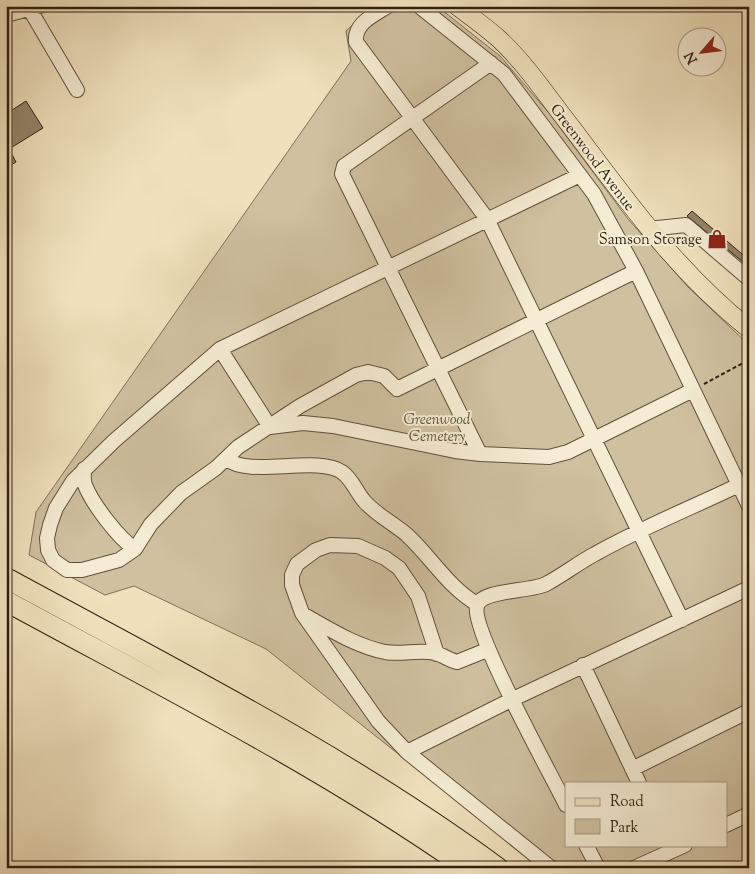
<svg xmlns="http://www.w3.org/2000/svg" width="755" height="874" font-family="'Sorts Mill Goudy',serif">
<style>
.green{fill:#cfc09f;stroke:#807058;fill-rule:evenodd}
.building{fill:#93856a;stroke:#302111}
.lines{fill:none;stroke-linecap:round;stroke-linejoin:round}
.minor-casing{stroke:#60513c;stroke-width:16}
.major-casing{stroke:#302111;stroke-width:19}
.highway-casing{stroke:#302111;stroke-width:22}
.path{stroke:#302111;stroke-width:2;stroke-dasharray:4 2.5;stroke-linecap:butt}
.minor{stroke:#f5ecd3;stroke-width:14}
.major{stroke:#efe1bc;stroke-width:18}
.highway{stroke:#efe1bc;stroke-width:20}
.labels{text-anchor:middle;stroke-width:4;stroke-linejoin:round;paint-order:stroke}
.street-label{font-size:15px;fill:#302111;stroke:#f5ecd3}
.poi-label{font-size:15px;fill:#302111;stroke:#f5ecd3;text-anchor:end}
.park-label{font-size:15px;font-style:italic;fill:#60513c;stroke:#f5ecd3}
</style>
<rect width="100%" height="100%" fill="#efe1bc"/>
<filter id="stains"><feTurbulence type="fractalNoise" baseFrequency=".004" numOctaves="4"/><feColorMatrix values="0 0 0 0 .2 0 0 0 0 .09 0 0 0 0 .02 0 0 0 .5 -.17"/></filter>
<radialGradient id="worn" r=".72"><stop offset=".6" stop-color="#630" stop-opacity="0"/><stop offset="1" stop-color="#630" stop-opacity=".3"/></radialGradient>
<!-- green -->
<path class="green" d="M373,6h64l63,50 49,57 79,106 60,68 61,58v523h-207l-276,-219 -132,-63 -29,9 -76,-40 7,-43 315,-451 -5,-30zM566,783h160v62h-160z"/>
<!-- building -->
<path class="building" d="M26,101l17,27 -34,21 7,13 -10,6v-54z
M692,211l57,49v7l-62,-51z"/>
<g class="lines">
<defs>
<path id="minor" d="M388,6c-14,9 -34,17 -32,36l131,177 195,401
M419,6l85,68 90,120 42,77 113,235
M29,8l48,82
M6,15l34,-9
M580,175l-360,174 -106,92 -41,40 -17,27 -6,17 -3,13 1,12 5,10 14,10h15l37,-10 16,-11 16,-25 30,-31 35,-25 22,-21 62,-41 56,-31 12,-3 16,4 13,13 239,-118
M648,229l38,-4 63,54
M220,349l50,78 33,-4 30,3 122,25 25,3 69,3 19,-5 125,-62
M480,454l-138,-280 2,-8 147,-103
M227,459c22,19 90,-4 115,13 11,8 14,20 23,30 13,14 28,21 42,33 24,22 41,52 70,69
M84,469c0,5 -1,11 1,16 7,18 33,53 50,64
M306,616c25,14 50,30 79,36 17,3 34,-3 50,1 8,2 14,7 22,9l30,-12
M437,654l-19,-58 -19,-28 -14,-10 -27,-12 -28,-1 -14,5 -19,14 -5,11v10l10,28 76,108 29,31 144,116
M583,665l56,118
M407,752l106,-53 236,-111
M632,769l117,-58
M566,805c-15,-31 -96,-176 -89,-199 4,-17 54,-14 69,-22 17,-9 32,-21 49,-30 46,-26 96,-46 144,-69
M726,825l23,-11
M586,845l12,23
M634,868l51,-23"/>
<path id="major" d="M457,6c14,11 29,21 42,33 27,25 48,57 70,85 58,76 104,144 180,205"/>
<path id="highway" d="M6,578c167,91 339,177 492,290
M6,601c156,85 316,165 461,267"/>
</defs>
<!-- minor casing -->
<use href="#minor" class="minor-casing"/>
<!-- major casing -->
<use href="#major" class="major-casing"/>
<!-- highway casing -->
<use href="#highway" class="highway-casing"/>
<!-- path -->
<path class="path" d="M704,384l39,-21 6,1"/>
<!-- minor -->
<use href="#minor" class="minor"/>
<!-- major -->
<use href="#major" class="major"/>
<!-- highway -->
<use href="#highway" class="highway"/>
</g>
<!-- icons -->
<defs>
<symbol id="shop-bare" viewBox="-9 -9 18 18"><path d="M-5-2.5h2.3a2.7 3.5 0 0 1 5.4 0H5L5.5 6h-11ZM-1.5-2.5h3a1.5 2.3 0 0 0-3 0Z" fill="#8f2418" stroke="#f5ecd3" stroke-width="2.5" paint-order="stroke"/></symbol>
</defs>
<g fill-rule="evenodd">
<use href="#shop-bare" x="703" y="225" width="28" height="28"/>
</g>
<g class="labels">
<!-- street labels -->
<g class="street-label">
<text transform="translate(593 157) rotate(53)" y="5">Greenwood Avenue</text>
</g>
<!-- poi labels -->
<g class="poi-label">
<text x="702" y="244">Samson Storage</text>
</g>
<!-- park labels -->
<g class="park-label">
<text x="437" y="424">Greenwood<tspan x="437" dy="17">Cemetery</tspan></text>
</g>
</g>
<!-- margin -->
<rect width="755" height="874" fill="none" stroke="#efe1bc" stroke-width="25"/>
<rect x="8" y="8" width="740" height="859" fill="none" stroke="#302111" stroke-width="2.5"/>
<rect x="12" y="12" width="730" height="849" fill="none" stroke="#302111"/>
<!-- legend -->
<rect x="565" y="782" width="162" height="65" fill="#f5ecd3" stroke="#a69b85"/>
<rect x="575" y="798" width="25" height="8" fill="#efe1bc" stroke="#a69b85"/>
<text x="610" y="806" font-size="15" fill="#302111">Road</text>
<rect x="575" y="819" width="25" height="15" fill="#cfc09f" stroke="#a69b85"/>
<text x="610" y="832" font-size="15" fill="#302111">Park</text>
<!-- north arrow -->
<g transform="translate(702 52) rotate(242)"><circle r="24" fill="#f5ecd3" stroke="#a69b85"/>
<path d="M0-4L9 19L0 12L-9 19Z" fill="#8f2418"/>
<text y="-8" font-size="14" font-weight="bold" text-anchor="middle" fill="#302111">N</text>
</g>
<rect width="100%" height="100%" filter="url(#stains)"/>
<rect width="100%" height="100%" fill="url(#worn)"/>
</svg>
